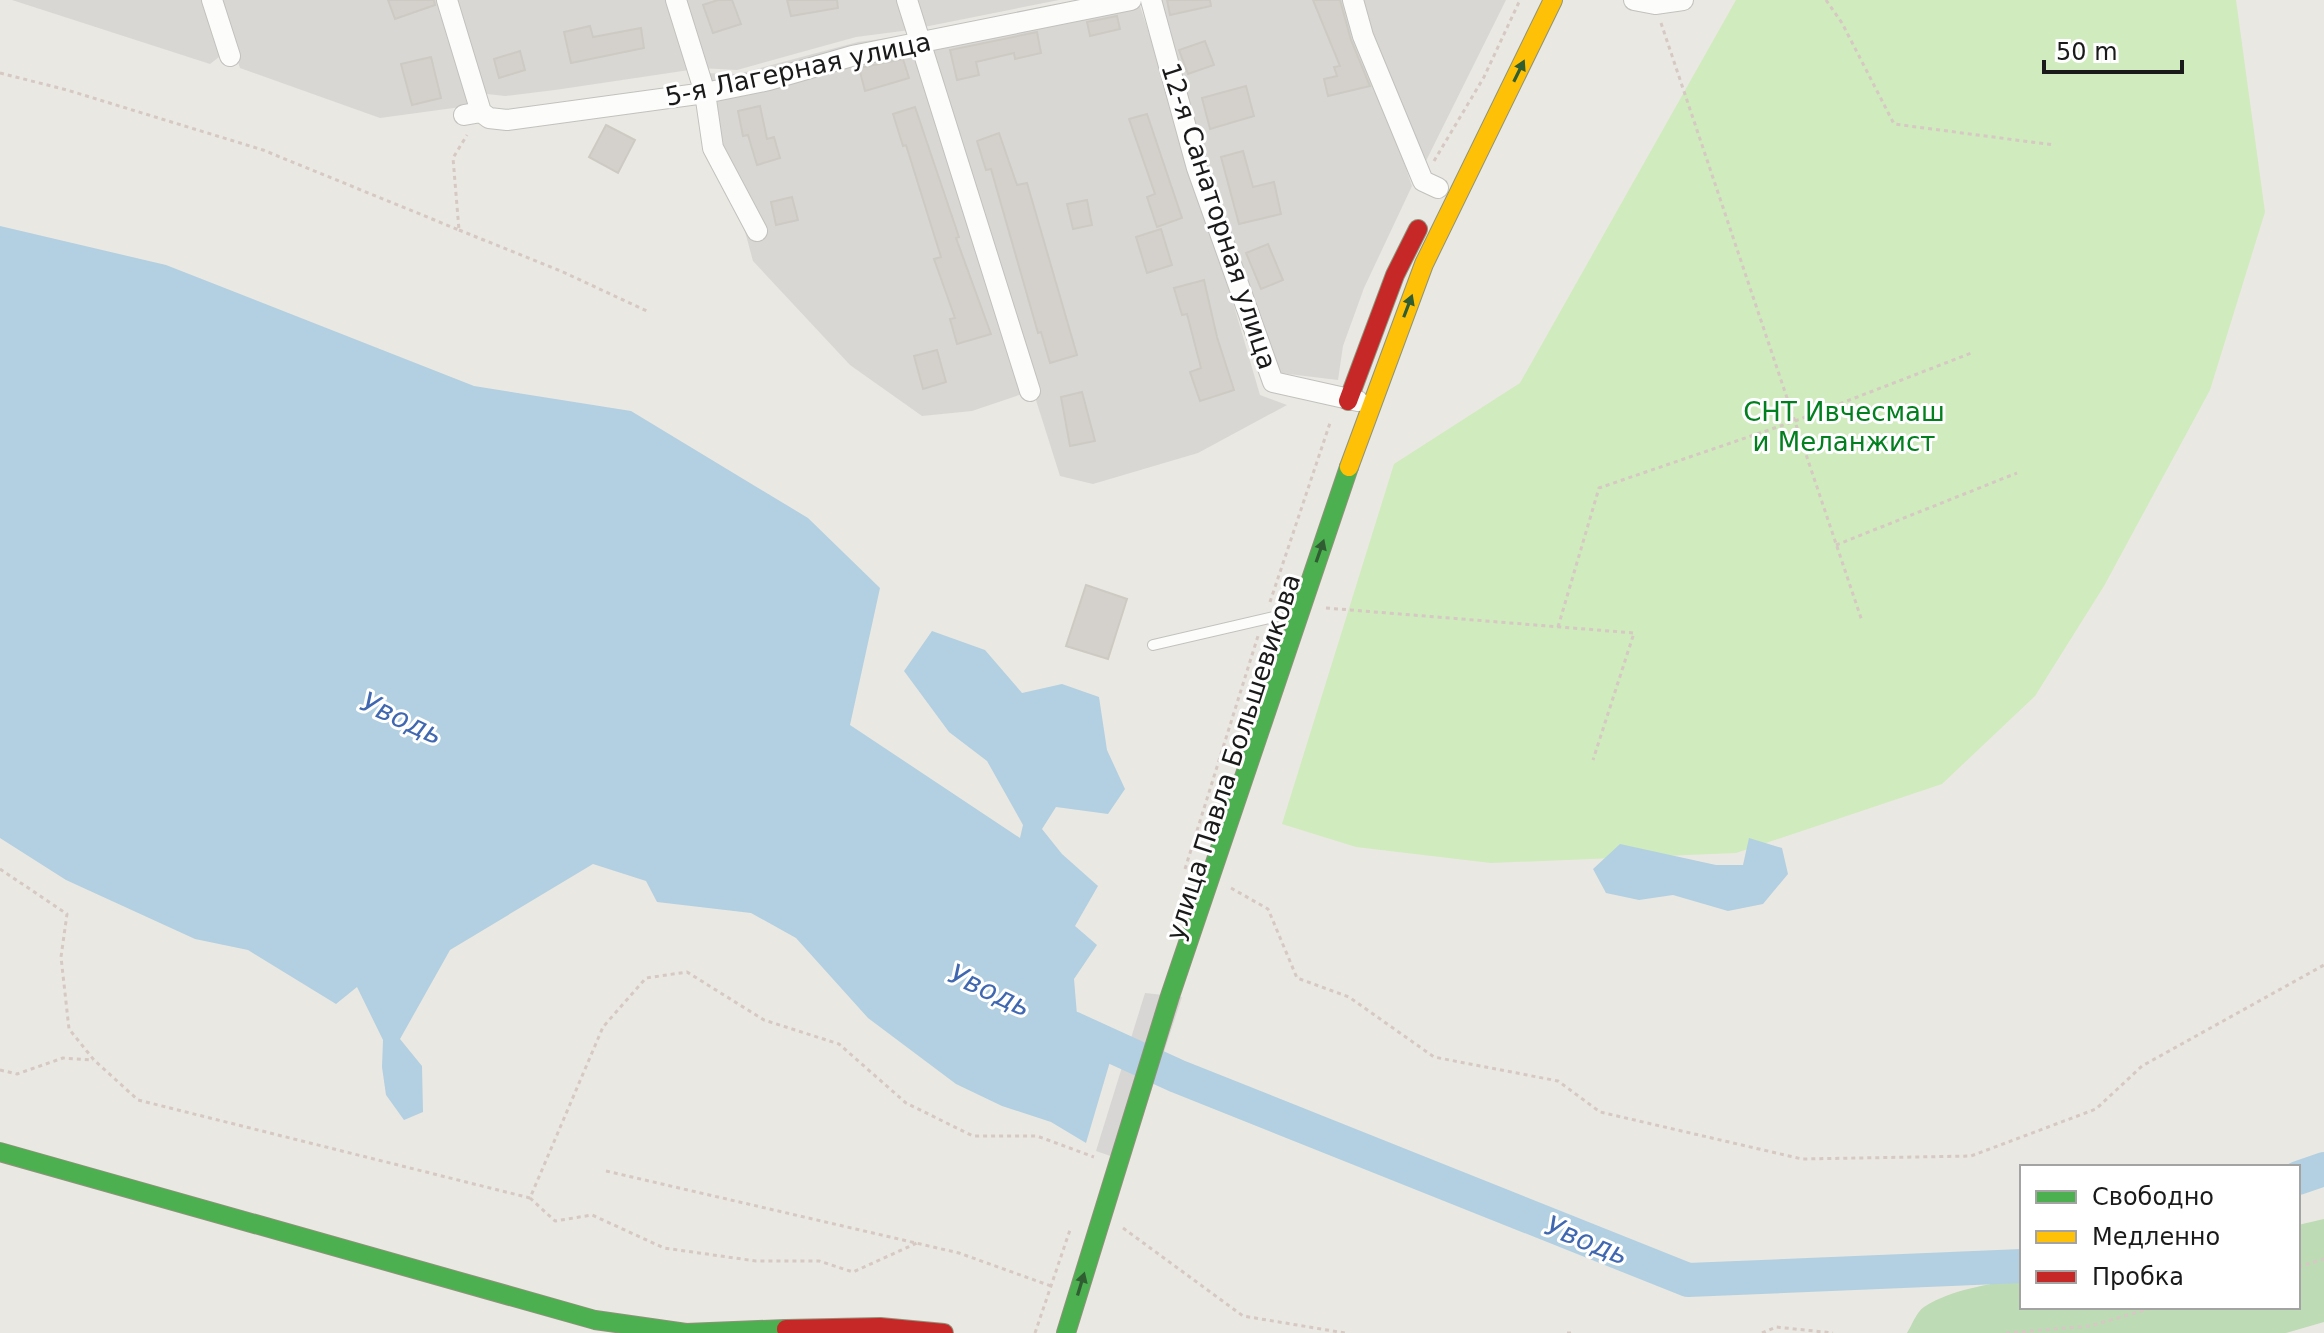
<svg xmlns="http://www.w3.org/2000/svg" width="2324" height="1333" font-family="'DejaVu Sans',sans-serif">
<style>
.residential{fill:#d9d7d4}
.religious{fill:#d7d6d4}
.grass{fill:#d0ebbd}
.forest{fill:#bddbb4}
.water{fill:#b2d0e1}
.lines{fill:none;stroke-linecap:round;stroke-linejoin:round}
.river{stroke:#b2d0e1;stroke-width:34}
.building{fill:#d4d1cc;stroke:#cdcac3;stroke-width:2}
.lane-casing{stroke:#c2c1be;stroke-width:12}
.street-casing{stroke:#c2c1be;stroke-width:22}
.fast-casing{stroke:#8e937a;stroke-width:20}
.slow-casing{stroke:#8e937a;stroke-width:20}
.jam-casing{stroke:#8e937a;stroke-width:20}
.path{stroke:#d6c8c3;stroke-width:3;stroke-dasharray:4 4;stroke-linecap:butt}
.lane{stroke:#fcfcfb;stroke-width:10}
.street{stroke:#fcfcfb;stroke-width:20}
.fast{stroke:#4caf50;stroke-width:18}
.slow{stroke:#ffc107;stroke-width:18}
.jam{stroke:#c62828;stroke-width:18}
.oneway{fill:#305d32}
.labels{text-anchor:middle;stroke-width:6;stroke-linejoin:round;paint-order:stroke}
.street-label{font-size:26px;fill:#1a1a1a;stroke:#fff}
.park-label{font-size:26px;fill:#027f1e;stroke:#fff}
.water-label{font-size:28px;font-style:italic;fill:#4068b1;stroke:#fff}
</style>
<rect width="100%" height="100%" fill="#eae8e2"/>
<!-- residential -->
<path class="residential" d="M12,0h193l18,54 -13,10z
M217,0h227l39,104 -103,14 -140,-50z
M449,0h225l22,69 -141,21 -50,6 -18,-2 -8,-6z
M680,0h225l5,30 -54,7 -119,33 -37,-2z
M911,0h148l-145,29z
M1138,0l56,169 66,226 27,10 -89,48 -105,31 -33,-8 -134,-423 -11,-19z
M1142,0h206l64,186 -48,102 -21,58 -5,34 -58,-7z
M1355,0h151l-88,177z
M911,35l117,357 -56,19 -50,5 -72,-51 -97,-104 -51,-188 36,1 120,-32z"/>
<!-- religious -->
<path class="religious" d="M1145,993l37,4 -54,165 -32,-11z"/>
<!-- grass -->
<path class="grass" d="M1736,0h500l29,212 -55,178 -106,196 -69,110 -93,88 -206,69 -245,10 -135,-16 -74,-23 112,-360 126,-81z"/>
<!-- forest -->
<path class="forest" d="M2324,1219v103l-38,11h-379c5,-8 10,-22 17,-26 28,-18 66,-23 98,-28v28h276v-82z"/>
<!-- water -->
<path class="water" d="M0,226l166,39 308,121 157,25 177,107 72,70 -30,137 170,113 3,-13 -36,-64 -38,-29 -45,-61 28,-40 53,19 37,43 40,-9 37,13 8,53 18,39 -17,25 -52,-7 -14,22 20,25 36,32 -23,40 22,19 -23,34 3,36 40,23 -31,105 -35,-21 -49,-16 -46,-22 -88,-66 -72,-80 -45,-25 -94,-11 -11,-21 -53,-17 -143,86 -50,89 22,27 1,46 -19,8 -18,-25 -4,-28 1,-27 -26,-53 -21,17 -88,-54 -53,-11 -129,-59 -66,-42z
M1749,838l33,10 6,26 -25,30 -35,7 -55,-16 -34,5 -33,-7 -13,-24 27,-25 96,21h27z"/>
<g class="lines">
<!-- river -->
<path class="river" d="M1072,1028l105,48 511,204 334,-14
M2298,1178l26,-9"/>
</g>
<!-- building -->
<path class="building" d="M388,0h46l1,5 -40,14z
M718,0h14l9,24 -28,9 -10,-28z
M787,0h50l1,8 -47,8z
M1167,0h43l1,6 -41,9z
M1313,0h27l11,40 19,46 -42,10 -4,-17 13,-3 -3,-9 6,-1z
M1117,16l3,13 -30,7 -3,-14z
M590,26l3,11 48,-9 3,20 -73,15 -7,-31z
M1037,32l4,21 -26,6 -1,-6 -38,9 3,13 -22,5 -7,-30z
M1205,41l9,24 -26,9 -9,-24z
M520,51l5,19 -26,8 -5,-19z
M431,57l10,41 -29,7 -11,-41z
M903,59l6,19 -44,13 -6,-23z
M1246,86l8,30 -44,13 -8,-31z
M760,106l7,33 7,-2 6,21 -23,7 -9,-30 -5,1 -5,-25z
M915,107l44,130 -3,1 35,96 -34,10 -7,-25 5,-1 -21,-59 7,-2 -35,-112 -3,1 -10,-32z
M1147,114l35,104 -25,9 -10,-30 8,-3 -26,-75z
M606,125l29,15 -17,33 -29,-16z
M999,133l18,52 10,-2 50,172 -27,8 -9,-31 -3,1 -47,-164 -5,1 -9,-29z
M1243,151l10,36 21,-5 7,32 -42,10 -18,-67z
M792,197l6,23 -22,5 -5,-23z
M1087,200l5,25 -19,4 -6,-25z
M1161,229l11,36 -25,8 -11,-36z
M1268,244l15,36 -22,9 -15,-36z
M1204,280l13,57 17,53 -34,11 -10,-29 11,-4 -14,-54 -5,1 -8,-27z
M937,350l9,32 -23,7 -9,-33z
M1082,392l13,49 -25,5 -9,-49z
M1086,585l41,14 -19,60 -42,-13z"/>
<g class="lines">
<defs>
<path id="lane" d="M1153,645l125,-29"/>
<path id="street" d="M212,0l18,56
M447,0l34,112
M676,0l29,93 8,55 44,83
M907,0l123,391
M1151,0l46,168 76,214 85,19
M1353,0l10,36 60,145 15,7
M1634,0l21,4 28,-4
M464,115l17,-3 8,6 18,2 198,-27 64,-13 83,-24 279,-56"/>
<path id="fast" d="M0,1152l595,168 91,13 100,-4
M1066,1333l104,-337 179,-529"/>
<path id="slow" d="M1349,467l75,-203 129,-264"/>
<path id="jam" d="M1348,401l47,-126 23,-46
M786,1329l94,-2 64,6"/>
</defs>
<!-- lane casing -->
<use href="#lane" class="lane-casing"/>
<!-- street casing -->
<use href="#street" class="street-casing"/>
<!-- fast casing -->
<use href="#fast" class="fast-casing"/>
<!-- slow casing -->
<use href="#slow" class="slow-casing"/>
<!-- jam casing -->
<use href="#jam" class="jam-casing"/>
<!-- path -->
<path class="path" d="M1826,0l16,23 52,101 160,21
M1661,23l201,598
M0,73l67,17 196,60 196,80 -6,-72 14,-23
M1434,161l50,-84 36,-77
M459,230l104,42 86,40
M1836,545l181,-72
M1270,602l61,-182
M1326,608l308,25 -41,127
M1558,627l41,-139 196,-67 179,-69
M0,869l67,45 -6,43 8,72 25,31 44,40 392,98 73,-171 43,-49 41,-6 77,48 75,24 67,59 67,33h64l57,21
M1185,869l73,-233
M1231,888l37,21 29,69 52,19 85,60 124,24 42,31 202,47 169,-3 125,-47 46,-43 182,-101
M0,1070l17,4 46,-16 30,2
M606,1171l353,82 92,33
M530,1198l25,23 37,-6 72,33 92,13h63l34,11 64,-29
M1123,1228l120,88 102,17
M2298,1267l26,-8
M1035,1333l36,-106
M1567,1333h4
M1762,1333l14,-6 57,6
M2006,1333l84,-7 65,-19"/>
<!-- lane -->
<use href="#lane" class="lane"/>
<!-- street -->
<use href="#street" class="street"/>
<!-- fast -->
<use href="#fast" class="fast"/>
<!-- slow -->
<use href="#slow" class="slow"/>
<!-- jam -->
<use href="#jam" class="jam"/>
</g>
<!-- one-way arrows -->
<defs><path id="oneway-solid" d="M-6-.8H1V-3.2L6.5 0L1 3.2V.8H-6Z" transform="scale(2)"/></defs>
<g class="oneway">
<use href="#oneway-solid" transform="translate(1519 71) rotate(-64)"/>
<use href="#oneway-solid" transform="translate(1408 306) rotate(-69)"/>
<use href="#oneway-solid" transform="translate(1320 551) rotate(-71)"/>
<use href="#oneway-solid" transform="translate(1081 1284) rotate(-73)"/>
</g>
<g class="labels">
<!-- street labels -->
<g class="street-label">
<text transform="translate(798 69) rotate(-12)" y="9">5-я Лагерная улица</text>
<text transform="translate(1219 216) rotate(72)" y="9">12-я Санаторная улица</text>
<text transform="translate(1233 757) rotate(-72)" y="9">улица Павла Большевикова</text>
</g>
<!-- park labels -->
<g class="park-label">
<text x="1844" y="421">СНТ Ивчесмаш<tspan x="1844" dy="30">и Меланжист</tspan></text>
</g>
<!-- water labels -->
<g class="water-label">
<text transform="translate(402 718) rotate(25)" y="10">Уводь</text>
<text transform="translate(990 990) rotate(25)" y="10">Уводь</text>
<text transform="translate(1587 1240) rotate(22)" y="10">Уводь</text>
</g>
</g>
<!-- legend -->
<rect x="2020" y="1165" width="280" height="144" fill="#ffffff" stroke="#a3a3a3" stroke-width="2"/>
<rect x="2036" y="1191" width="40" height="12" fill="#4caf50" stroke="#a3a3a3" stroke-width="2"/>
<text x="2092" y="1205" font-size="24" fill="#1a1a1a">Свободно</text>
<rect x="2036" y="1231" width="40" height="12" fill="#ffc107" stroke="#a3a3a3" stroke-width="2"/>
<text x="2092" y="1245" font-size="24" fill="#1a1a1a">Медленно</text>
<rect x="2036" y="1271" width="40" height="12" fill="#c62828" stroke="#a3a3a3" stroke-width="2"/>
<text x="2092" y="1285" font-size="24" fill="#1a1a1a">Пробка</text>
<!-- scale -->
<path d="M2044 60v12h138v-12" fill="none" stroke="#1a1a1a" stroke-width="4"/>
<text x="2056" y="60" font-size="24" fill="#1a1a1a" stroke="#ffffff" stroke-width="6" paint-order="stroke">50 m</text>
</svg>
